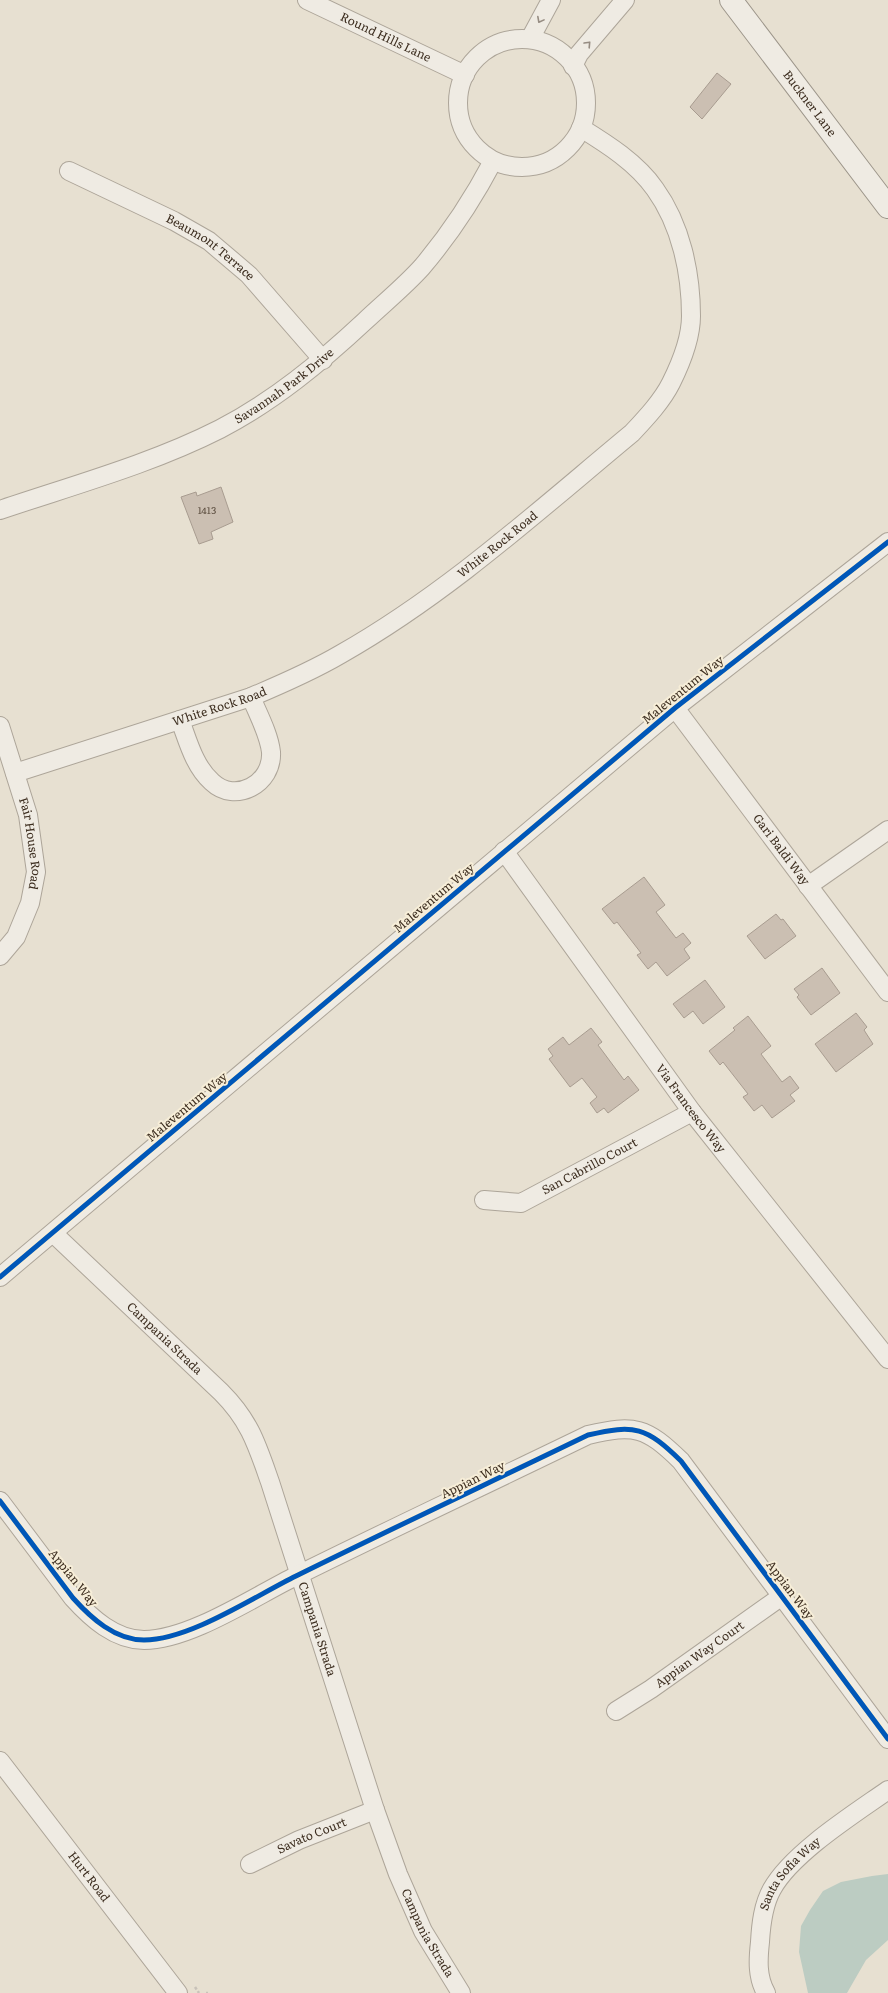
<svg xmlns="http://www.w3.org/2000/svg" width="888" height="1993" font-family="Literata,serif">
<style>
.water{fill:#bcccc2}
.building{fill:#cbbfb2;stroke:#a89c90}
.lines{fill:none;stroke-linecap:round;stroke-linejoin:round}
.minor-casing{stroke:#ada599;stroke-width:20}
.secondary-casing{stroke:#9c958a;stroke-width:24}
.path{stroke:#c8c2b9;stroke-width:2.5;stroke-dasharray:3 2;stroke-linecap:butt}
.minor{stroke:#efebe3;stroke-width:18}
.secondary{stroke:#efebe3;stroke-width:22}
.cycleway-casing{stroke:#f7eed8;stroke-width:8}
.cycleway{stroke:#0057b8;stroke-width:5}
.oneway{stroke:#968c82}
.labels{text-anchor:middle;stroke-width:4;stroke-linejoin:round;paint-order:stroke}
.number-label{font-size:10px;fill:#605244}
.street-label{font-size:12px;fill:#3d2e20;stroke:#f7eed8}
</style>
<rect width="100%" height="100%" fill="#e7e0d1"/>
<!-- water -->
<path class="water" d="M888,1874v66l-22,20 -19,33h-39l-9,-41 2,-26 9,-16 13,-19 18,-9 31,-6z"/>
<!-- building -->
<path class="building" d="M717,73l14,11 -29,35 -12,-12z
M221,487l12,35 -22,10 2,7 -14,5 -18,-47 15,-5 1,4z
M644,877l21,28 -9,7 20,26 7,-5 8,10 -7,6 6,9 -23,18 -11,-14 -8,7 -11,-14 4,-2 -24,-31 -3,2 -12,-15z
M776,914l5,6 2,-1 13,17 -31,23 -18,-23z
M822,968l18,25 -29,22 -14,-18 2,-2 -5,-6z
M705,980l20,27 -22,17 -10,-13 -9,7 -11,-14z
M856,1013l11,14 -3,3 9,14 -37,28 -21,-28z
M748,1016l23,30 -10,8 21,28 8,-6 9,12 -9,7 5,6 -23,17 -10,-13 -8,6 -11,-14 5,-3 -25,-32 -3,3 -11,-14 26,-21 -2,-2z
M591,1028l11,14 -4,3 26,35 4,-4 11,14 -31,23 -4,-5 -7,5 -7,-10 7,-6 -15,-19 -12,9 -21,-28 4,-3 -5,-7 15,-12 6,8z"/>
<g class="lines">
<defs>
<g id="minor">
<path id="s1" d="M307,0l158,75"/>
<path d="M530,39l21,-39"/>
<circle cx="522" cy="103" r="64"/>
<path d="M573,66l6,-12 46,-54"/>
<path id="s2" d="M69,171l105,50 35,20 40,34 74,85"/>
<path id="s3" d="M0,510c74,-25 151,-46 220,-81 54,-28 101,-67 145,-108 19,-18 40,-35 57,-54 28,-33 51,-68 71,-106"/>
<path id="s4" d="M675,708l213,284"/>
<path d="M180,720c8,21 14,46 32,62 23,22 61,2 59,-30 -2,-18 -13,-38 -20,-55"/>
<path id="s5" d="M0,726l28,89 8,57 -6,31 -14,34 -16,19"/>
<path id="s6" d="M15,773l236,-76c31,-13 61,-26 90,-43 106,-60 198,-144 291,-221 14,-15 30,-32 39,-50 10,-20 20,-45 20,-67 0,-43 -10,-91 -36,-127 -18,-26 -48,-45 -74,-61"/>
<path id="s7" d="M504,851l188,261 196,247"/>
<path d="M808,886l80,-56"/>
<path id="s8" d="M484,1200l37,3 171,-91"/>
<path id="s9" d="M54,1234l167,158c29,29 36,53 49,90l105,328 23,64 25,57 38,62"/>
<path d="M0,1277l675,-569 213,-166"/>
<path d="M0,1501l73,97c18,20 42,42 71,42 46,0 111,-44 152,-64 97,-48 195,-94 292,-141 47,-11 58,-8 93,26l207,278"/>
<path id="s10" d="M616,1711l35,-22 131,-93"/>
<path id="s11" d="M0,1761l178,232"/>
<path id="s12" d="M250,1864l49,-24 76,-30"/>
<path id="s13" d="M766,1993c-9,-16 -8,-33 -6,-51 1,-18 3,-37 12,-53 20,-36 82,-75 116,-99"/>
</g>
<g id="secondary">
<path id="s14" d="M731,0l157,207"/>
</g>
</defs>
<!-- minor casing -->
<use href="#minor" class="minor-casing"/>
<!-- secondary casing -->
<use href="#secondary" class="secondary-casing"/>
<!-- path -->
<path class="path" d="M195,1987l4,6
M206,1993h2"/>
<!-- minor -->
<use href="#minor" class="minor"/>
<!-- secondary -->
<use href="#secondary" class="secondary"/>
<defs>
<path id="cycleway" d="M0,1277l675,-569 213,-166
M0,1501l73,97c18,20 42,42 71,42 46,0 111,-44 152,-64 97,-48 195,-94 292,-141 47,-11 58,-8 93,26l207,278"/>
</defs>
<!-- cycleway casing -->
<use href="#cycleway" class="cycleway-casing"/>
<!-- cycleway -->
<use href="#cycleway" class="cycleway"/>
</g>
<!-- one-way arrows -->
<defs><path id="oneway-chevron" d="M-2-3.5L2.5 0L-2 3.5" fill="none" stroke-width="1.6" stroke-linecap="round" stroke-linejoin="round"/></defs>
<g class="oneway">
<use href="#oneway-chevron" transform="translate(540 20) rotate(118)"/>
<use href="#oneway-chevron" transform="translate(588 44) rotate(-47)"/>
</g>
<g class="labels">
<!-- number labels -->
<g class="number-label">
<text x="207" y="514">1413</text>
</g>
<!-- street labels -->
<g class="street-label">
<text dy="4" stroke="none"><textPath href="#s1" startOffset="87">Round Hills Lane</textPath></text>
<text dy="4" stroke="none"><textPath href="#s14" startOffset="130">Buckner Lane</textPath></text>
<text dy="4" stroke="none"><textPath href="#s2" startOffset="161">Beaumont Terrace</textPath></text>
<text dy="4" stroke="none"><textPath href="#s3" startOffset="312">Savannah Park Drive</textPath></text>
<text dy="4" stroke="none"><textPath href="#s6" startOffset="539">White Rock Road</textPath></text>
<text transform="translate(683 690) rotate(-39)" y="4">Maleventum Way</text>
<text dy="4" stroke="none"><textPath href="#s6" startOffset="215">White Rock Road</textPath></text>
<text dy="4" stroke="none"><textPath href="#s5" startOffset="122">Fair House Road</textPath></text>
<text dy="4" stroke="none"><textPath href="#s4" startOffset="177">Gari Baldi Way</textPath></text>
<text transform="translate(434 898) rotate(-40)" y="4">Maleventum Way</text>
<text transform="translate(187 1107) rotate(-40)" y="4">Maleventum Way</text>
<text dy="4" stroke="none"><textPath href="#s7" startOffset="318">Via Francesco Way</textPath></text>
<text dy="4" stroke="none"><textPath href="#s8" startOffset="115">San Cabrillo Court</textPath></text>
<text dy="4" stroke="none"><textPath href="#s9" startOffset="152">Campania Strada</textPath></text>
<text transform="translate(473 1480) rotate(-26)" y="4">Appian Way</text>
<text transform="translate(73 1578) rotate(51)" y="4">Appian Way</text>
<text transform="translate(790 1590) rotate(53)" y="4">Appian Way</text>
<text dy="4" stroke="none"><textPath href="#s9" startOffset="488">Campania Strada</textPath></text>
<text dy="4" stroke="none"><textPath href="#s10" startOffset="101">Appian Way Court</textPath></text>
<text dy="4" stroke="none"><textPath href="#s12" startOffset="68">Savato Court</textPath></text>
<text dy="4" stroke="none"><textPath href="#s13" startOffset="130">Santa Sofia Way</textPath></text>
<text dy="4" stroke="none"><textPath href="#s11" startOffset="146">Hurt Road</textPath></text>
<text dy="4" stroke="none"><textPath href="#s9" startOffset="812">Campania Strada</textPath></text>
</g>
</g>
</svg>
